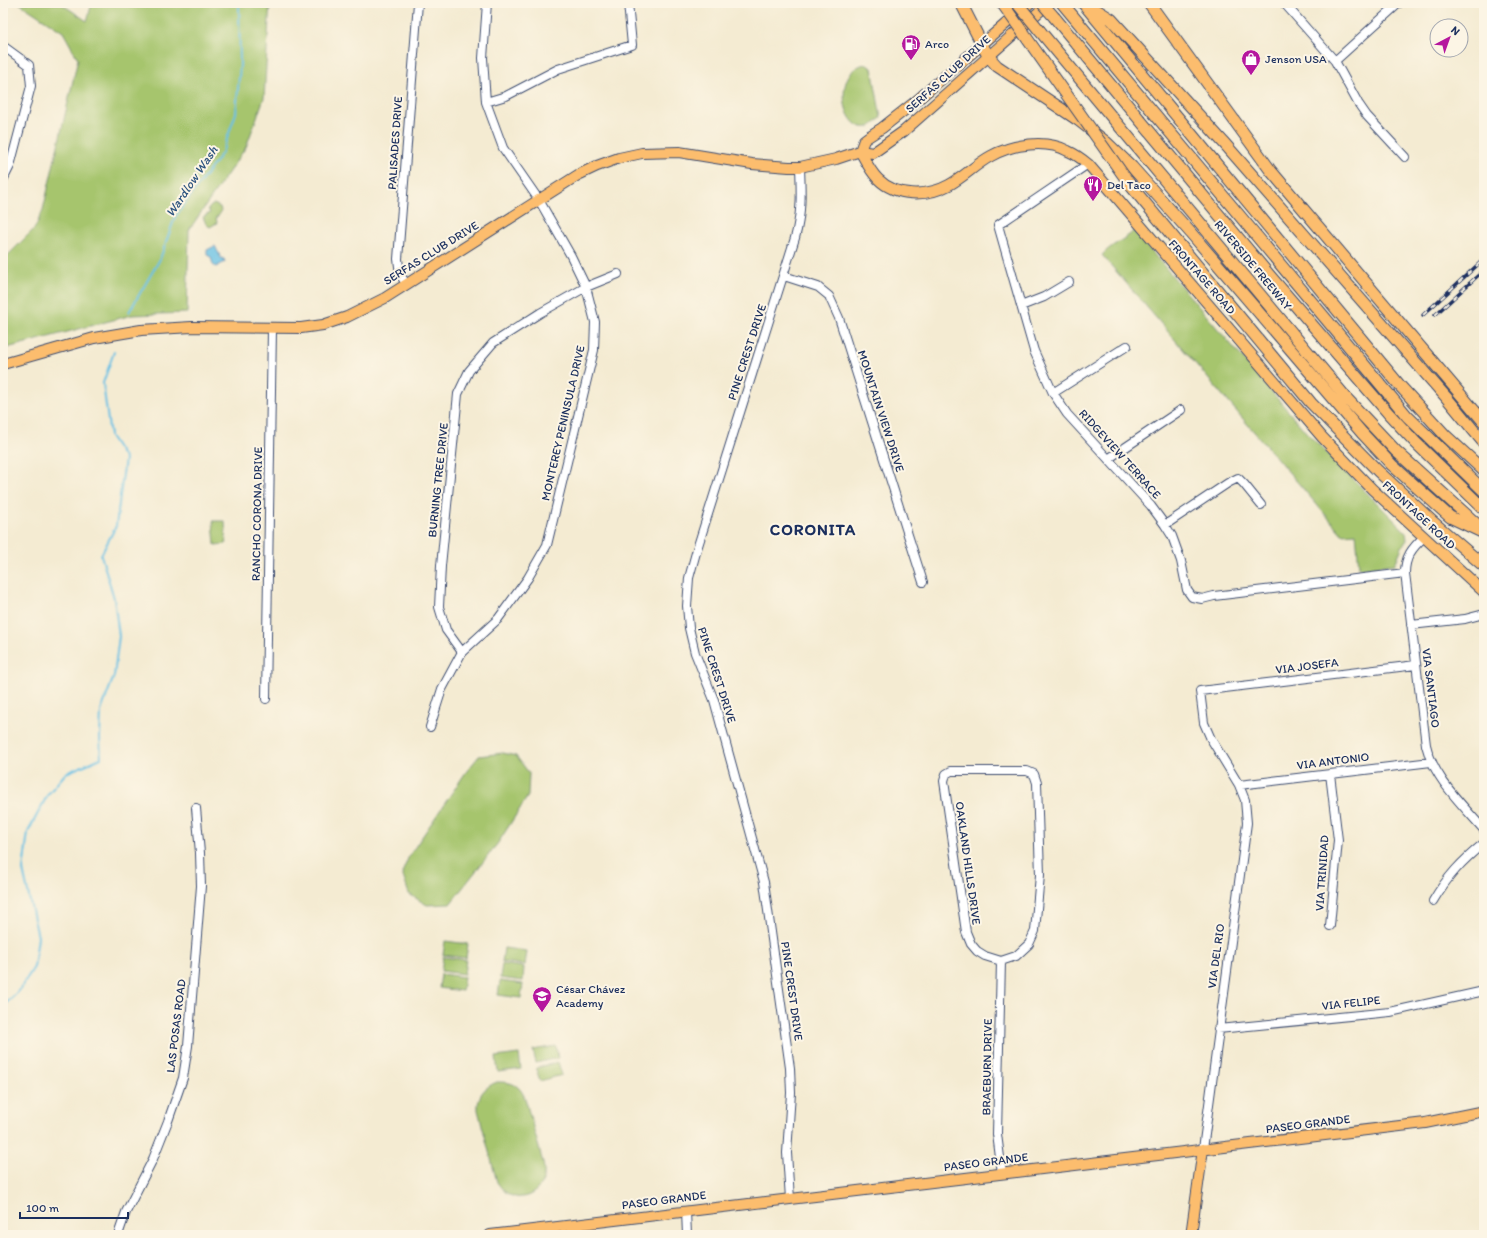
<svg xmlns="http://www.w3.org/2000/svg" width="1487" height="1238" font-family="Itim,sans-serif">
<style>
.green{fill:#a6c56d;stroke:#607a66}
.water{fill:#67c1e5;stroke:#4178a2}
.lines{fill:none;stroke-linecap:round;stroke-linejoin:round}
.stream{stroke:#67c1e5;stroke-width:2}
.minor-casing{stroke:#3c4b6f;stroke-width:10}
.major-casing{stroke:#3c4b6f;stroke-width:12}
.highway-casing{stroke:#3c4b6f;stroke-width:13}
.minor{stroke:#fff;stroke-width:8}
.major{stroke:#fcbd6e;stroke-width:10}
.highway{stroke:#fcbd6e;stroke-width:11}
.rail-casing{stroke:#1b2f5e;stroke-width:3.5}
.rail{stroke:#fcf5e5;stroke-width:2;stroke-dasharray:6;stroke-linecap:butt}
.highway-bridge-casing{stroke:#3c4b6f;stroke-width:13;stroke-linecap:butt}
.highway-bridge{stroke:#fcbd6e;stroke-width:11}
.labels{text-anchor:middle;stroke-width:4;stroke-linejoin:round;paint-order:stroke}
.poi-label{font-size:12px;fill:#1b2f5e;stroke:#fcf5e5;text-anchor:start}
.street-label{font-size:12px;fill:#1b2f5e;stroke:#fcf5e5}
.water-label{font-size:13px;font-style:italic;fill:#2e5480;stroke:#fcf5e5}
.district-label{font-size:16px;font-weight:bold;letter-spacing:1px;fill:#1b2f5e;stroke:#fcf5e5}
</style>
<rect width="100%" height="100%" fill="#fcf5e5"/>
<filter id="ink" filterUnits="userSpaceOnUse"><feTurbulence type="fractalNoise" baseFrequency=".025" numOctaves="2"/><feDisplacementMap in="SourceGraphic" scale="8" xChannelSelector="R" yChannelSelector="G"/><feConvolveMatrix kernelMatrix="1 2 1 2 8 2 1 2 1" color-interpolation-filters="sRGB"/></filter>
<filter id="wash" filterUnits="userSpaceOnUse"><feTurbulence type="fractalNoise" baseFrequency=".012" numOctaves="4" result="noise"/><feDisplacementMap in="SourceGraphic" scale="16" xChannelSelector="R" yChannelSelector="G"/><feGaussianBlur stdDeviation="0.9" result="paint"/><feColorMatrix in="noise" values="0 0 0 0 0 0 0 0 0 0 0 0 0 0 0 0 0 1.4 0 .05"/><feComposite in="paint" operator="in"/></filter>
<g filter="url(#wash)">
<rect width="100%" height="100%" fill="#f4ebd2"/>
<!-- green -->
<path class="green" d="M19,3h41l27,18 5,-18h178l-6,95 -18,49 -57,83 -2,83 -55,2 -129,34v-89l32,-32 8,-18 35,-151 -15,-27z
M865,64l7,4 9,50c-4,3 -8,8 -13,9 -26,5 -36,-56 -3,-63z
M214,204l6,3c2,5 0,8 -4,10l1,6 -7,4 -4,-3 -3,-7 7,-4 -2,-4 3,-3z
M1134,231l172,201 100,100 1,8 -5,7 -7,17 -34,4 -2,-1 -3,-34 -14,1 -240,-279c9,-10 22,-15 32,-24z
M213,521h12l1,23 -11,1z
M503,753l13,3 13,17 -1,23 -30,47 -48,61 -23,1 -18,-11 -7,-21 7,-17 57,-84 13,-16z
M445,941l23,3 -2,14 -23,-3z
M504,948l23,3 -2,14 -23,-3z
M443,957l23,3 -2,14 -23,-3z
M502,964l22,3 -1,14 -23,-3z
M441,974l23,3 -2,14 -23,-3z
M500,981l23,3 -2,14 -23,-3z
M556,1046l2,12 -22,5 -3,-13z
M519,1054l2,15 -23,3 -2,-15z
M558,1062l4,13 -22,6 -4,-13z
M497,1082c15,0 22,2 28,16 5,17 9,33 14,50 2,9 6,18 5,27 -1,11 -11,21 -22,22 -11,2 -19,-6 -25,-15l-19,-72c-1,-14 6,-23 19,-28z"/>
<!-- water -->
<path class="water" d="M215,246l6,12 3,1 1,3 -9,5 -3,-2 -2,-8 -4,-2v-5z"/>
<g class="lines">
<!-- stream -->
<path class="stream" d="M129,312l31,-53 15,-42 47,-64 14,-40 4,-48 -1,-62
M3,1006l16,-15 15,-24 4,-30 -15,-67 5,-38 20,-38 18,-21 35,-15 -1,-20 1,-27 13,-35 5,-40 -5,-38 -13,-43 15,-29 9,-67 -15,-23 -7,-53 11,-31"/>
</g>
</g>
<g filter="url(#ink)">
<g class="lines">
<defs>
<path id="minor" d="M1284,3l51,58 23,42 9,13 38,41
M3,46l26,19 2,21 -21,80 -7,14
M1335,61l64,-58
M486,102l20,-6 52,-27 74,-24 -4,-42
M1088,164l-90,61 36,126 19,42 14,21 84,92 14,19 7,11 9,25 6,29 5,7 10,2 12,-3 191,-23
M784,276l34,11 11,9 10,22 84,264
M406,284l-6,-10 -2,-15 20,-256
M1021,306l23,-9 25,-15
M1053,393l74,-47
M1108,459l73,-49
M1165,525l63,-42 10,-5 6,6 17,21
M1424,537c-12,11 -19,20 -19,36l21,172c8,34 36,59 58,85
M1411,625l54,-6 19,-5
M462,652l-16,-22 -7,-23 2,-41 17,-172 11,-23 24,-28 47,-30 46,-26 32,-13
M266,699l6,-370
M430,727l12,-38 20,-37 36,-33 30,-41 19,-33 47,-195 1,-28 -9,-35 -15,-31 -32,-56 -36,-52 -17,-46 -3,-44 4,-55
M951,771h76l7,3 3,9 3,92 -5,56 -6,13 -13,12 -15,5 -16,-5 -8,-5 -6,-7 -5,-12 -22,-151 2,-7z
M1239,785l192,-23
M1433,901c14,-24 29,-40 51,-58
M1330,926l8,-86 -8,-66
M1001,961l-4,173 5,39
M1218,1029l172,-17 94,-21
M1203,1149l44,-326 -2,-23 -6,-15 -28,-46 -7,-16 -4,-32 216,-26
M790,1199l-3,-46 4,-60 -1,-25 -26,-186 -50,-182 -19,-47 -6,-25 -2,-22 2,-28 8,-29 98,-311c7,-25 6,-46 5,-71
M686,1211l1,24
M118,1235l8,-23 27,-53 15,-38 15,-43 5,-32 13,-160 -1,-33 -4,-45"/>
<path id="major" d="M860,151c5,9 10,20 18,28 18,18 49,18 71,6 15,-8 27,-21 42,-29 22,-12 55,-17 77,-5 7,3 14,8 20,13l234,273 50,52 112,103
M860,151l4,-11 4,-3 14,-9 33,-26 115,-99
M3,364l91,-26 47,-8 51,-3 109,1 22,-3 24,-8 38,-19 193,-123 19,-9 22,-8 23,-5 37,-1 73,12 37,3h11l36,-8 24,-8 13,2 31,-22 145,-128
M490,1235l935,-112 59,-12
M1191,1235l12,-86"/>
<path id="highway" d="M961,3l27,53 9,10 81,54 28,22 26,25 58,65 172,201 30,32 58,52 34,16
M1062,3l345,413 77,75
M1083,3l318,384 44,48 39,36
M1149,3l122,168 213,251
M1090,6l21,13 113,124 222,254 38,46
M1055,18l215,258 119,138 27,29 68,66
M1040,31l308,369 48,51 85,77
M1131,186l180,217 67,68 56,52 50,43"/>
</defs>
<!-- minor casing -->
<use href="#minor" class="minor-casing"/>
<!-- major casing -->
<use href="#major" class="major-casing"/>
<!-- highway casing -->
<use href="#highway" class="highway-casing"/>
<!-- minor -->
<use href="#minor" class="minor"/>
<!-- major -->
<use href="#major" class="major"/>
<!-- highway -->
<use href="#highway" class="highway"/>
<defs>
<path id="rail" d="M1423,315l61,-56
M1435,315l49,-45"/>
</defs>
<!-- rail casing -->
<use href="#rail" class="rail-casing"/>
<!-- rail -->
<use href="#rail" class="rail"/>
<defs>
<path id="highway-bridge" d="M1002,3l129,183
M1017,3l23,28
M1042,3l13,15"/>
</defs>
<!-- highway-bridge casing -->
<use href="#highway-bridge" class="highway-bridge-casing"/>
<!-- highway-bridge -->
<use href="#highway-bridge" class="highway-bridge"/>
</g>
</g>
<!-- icons -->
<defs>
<symbol id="fuel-pin" viewBox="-11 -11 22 30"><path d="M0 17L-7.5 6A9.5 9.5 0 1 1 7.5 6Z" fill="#b5179e" stroke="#fcf5e5"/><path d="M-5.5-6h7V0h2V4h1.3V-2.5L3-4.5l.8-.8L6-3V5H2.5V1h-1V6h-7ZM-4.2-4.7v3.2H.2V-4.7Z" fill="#fff"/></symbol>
<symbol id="shop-pin" viewBox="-11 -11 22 30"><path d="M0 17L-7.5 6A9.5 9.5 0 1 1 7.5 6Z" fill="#b5179e" stroke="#fcf5e5"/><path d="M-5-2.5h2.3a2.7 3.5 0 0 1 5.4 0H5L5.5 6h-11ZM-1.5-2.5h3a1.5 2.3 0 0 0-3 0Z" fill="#fff"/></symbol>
<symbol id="restaurant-pin" viewBox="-11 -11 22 30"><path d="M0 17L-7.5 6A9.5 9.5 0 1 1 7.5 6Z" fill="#b5179e" stroke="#fcf5e5"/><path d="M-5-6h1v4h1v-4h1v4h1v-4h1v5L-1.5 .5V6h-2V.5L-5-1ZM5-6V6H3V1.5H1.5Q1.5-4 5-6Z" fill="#fff"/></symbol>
<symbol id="school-pin" viewBox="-11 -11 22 30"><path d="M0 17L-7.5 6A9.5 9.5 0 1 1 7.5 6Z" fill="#b5179e" stroke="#fcf5e5"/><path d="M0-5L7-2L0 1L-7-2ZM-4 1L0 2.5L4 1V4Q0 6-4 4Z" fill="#fff"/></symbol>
</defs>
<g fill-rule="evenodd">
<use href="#fuel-pin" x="900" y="33" width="22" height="30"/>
<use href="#shop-pin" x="1240" y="48" width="22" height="30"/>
<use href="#restaurant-pin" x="1082" y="174" width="22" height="30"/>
<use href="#school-pin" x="531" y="985" width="22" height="30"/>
</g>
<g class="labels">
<!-- poi labels -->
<g class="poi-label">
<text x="925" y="48">Arco</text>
<text x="1265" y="63">Jenson USA</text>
<text x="1107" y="189">Del Taco</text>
<text x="556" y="993">César Chávez<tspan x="556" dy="14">Academy</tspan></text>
</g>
<!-- street labels -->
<g class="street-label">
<text transform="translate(948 74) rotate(-42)" y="4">SERFAS CLUB DRIVE</text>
<text transform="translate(395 143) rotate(-86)" y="4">PALISADES DRIVE</text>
<text transform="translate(431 253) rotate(-32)" y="4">SERFAS CLUB DRIVE</text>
<text transform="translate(1253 265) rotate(50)" y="4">RIVERSIDE FREEWAY</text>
<text transform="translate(1202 277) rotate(49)" y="4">FRONTAGE ROAD</text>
<text transform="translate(747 352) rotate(-72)" y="4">PINE CREST DRIVE</text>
<text transform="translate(881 411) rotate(72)" y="4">MOUNTAIN VIEW DRIVE</text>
<text transform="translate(563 423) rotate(-77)" y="4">MONTEREY PENINSULA DRIVE</text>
<text transform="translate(1120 454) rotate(48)" y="4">RIDGEVIEW TERRACE</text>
<text transform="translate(438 480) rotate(-84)" y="4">BURNING TREE DRIVE</text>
<text transform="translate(257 514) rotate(-89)" y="4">RANCHO CORONA DRIVE</text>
<text transform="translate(1419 515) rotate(43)" y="4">FRONTAGE ROAD</text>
<text transform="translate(1307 666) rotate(-7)" y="4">VIA JOSEFA</text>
<text transform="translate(717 675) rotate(72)" y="4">PINE CREST DRIVE</text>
<text transform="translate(1431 688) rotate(83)" y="4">VIA SANTIAGO</text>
<text transform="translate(1333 761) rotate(-7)" y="4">VIA ANTONIO</text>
<text transform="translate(968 863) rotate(82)" y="4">OAKLAND HILLS DRIVE</text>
<text transform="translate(1322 873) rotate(-86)" y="4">VIA TRINIDAD</text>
<text transform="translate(1216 956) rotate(-82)" y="4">VIA DEL RIO</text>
<text transform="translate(792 991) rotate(82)" y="4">PINE CREST DRIVE</text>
<text transform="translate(1351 1003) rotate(-6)" y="4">VIA FELIPE</text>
<text transform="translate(176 1026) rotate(-83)" y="4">LAS POSAS ROAD</text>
<text transform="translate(987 1067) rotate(-89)" y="4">BRAEBURN DRIVE</text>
<text transform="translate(1308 1124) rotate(-7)" y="4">PASEO GRANDE</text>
<text transform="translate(986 1162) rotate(-7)" y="4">PASEO GRANDE</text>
<text transform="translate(664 1200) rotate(-7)" y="4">PASEO GRANDE</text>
</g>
<!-- water labels -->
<g class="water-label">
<text transform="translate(191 181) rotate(-56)" y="5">Wardlow Wash</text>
</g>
<!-- district labels -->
<g class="district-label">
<text x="813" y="535">CORONITA</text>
</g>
</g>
<!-- margin -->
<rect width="1487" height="1238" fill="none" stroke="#fcf5e5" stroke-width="16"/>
<!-- north arrow -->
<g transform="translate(1449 38) rotate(41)"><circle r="19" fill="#fcf5e5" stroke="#a2a6af"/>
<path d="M0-3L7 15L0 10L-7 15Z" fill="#b5179e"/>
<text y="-6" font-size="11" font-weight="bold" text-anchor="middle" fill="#1b2f5e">N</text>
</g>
<!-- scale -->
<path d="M20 1212v6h108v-6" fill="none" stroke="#1b2f5e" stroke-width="2"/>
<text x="26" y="1212" font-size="12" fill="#1b2f5e" stroke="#fcf5e5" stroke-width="3" paint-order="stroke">100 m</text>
</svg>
